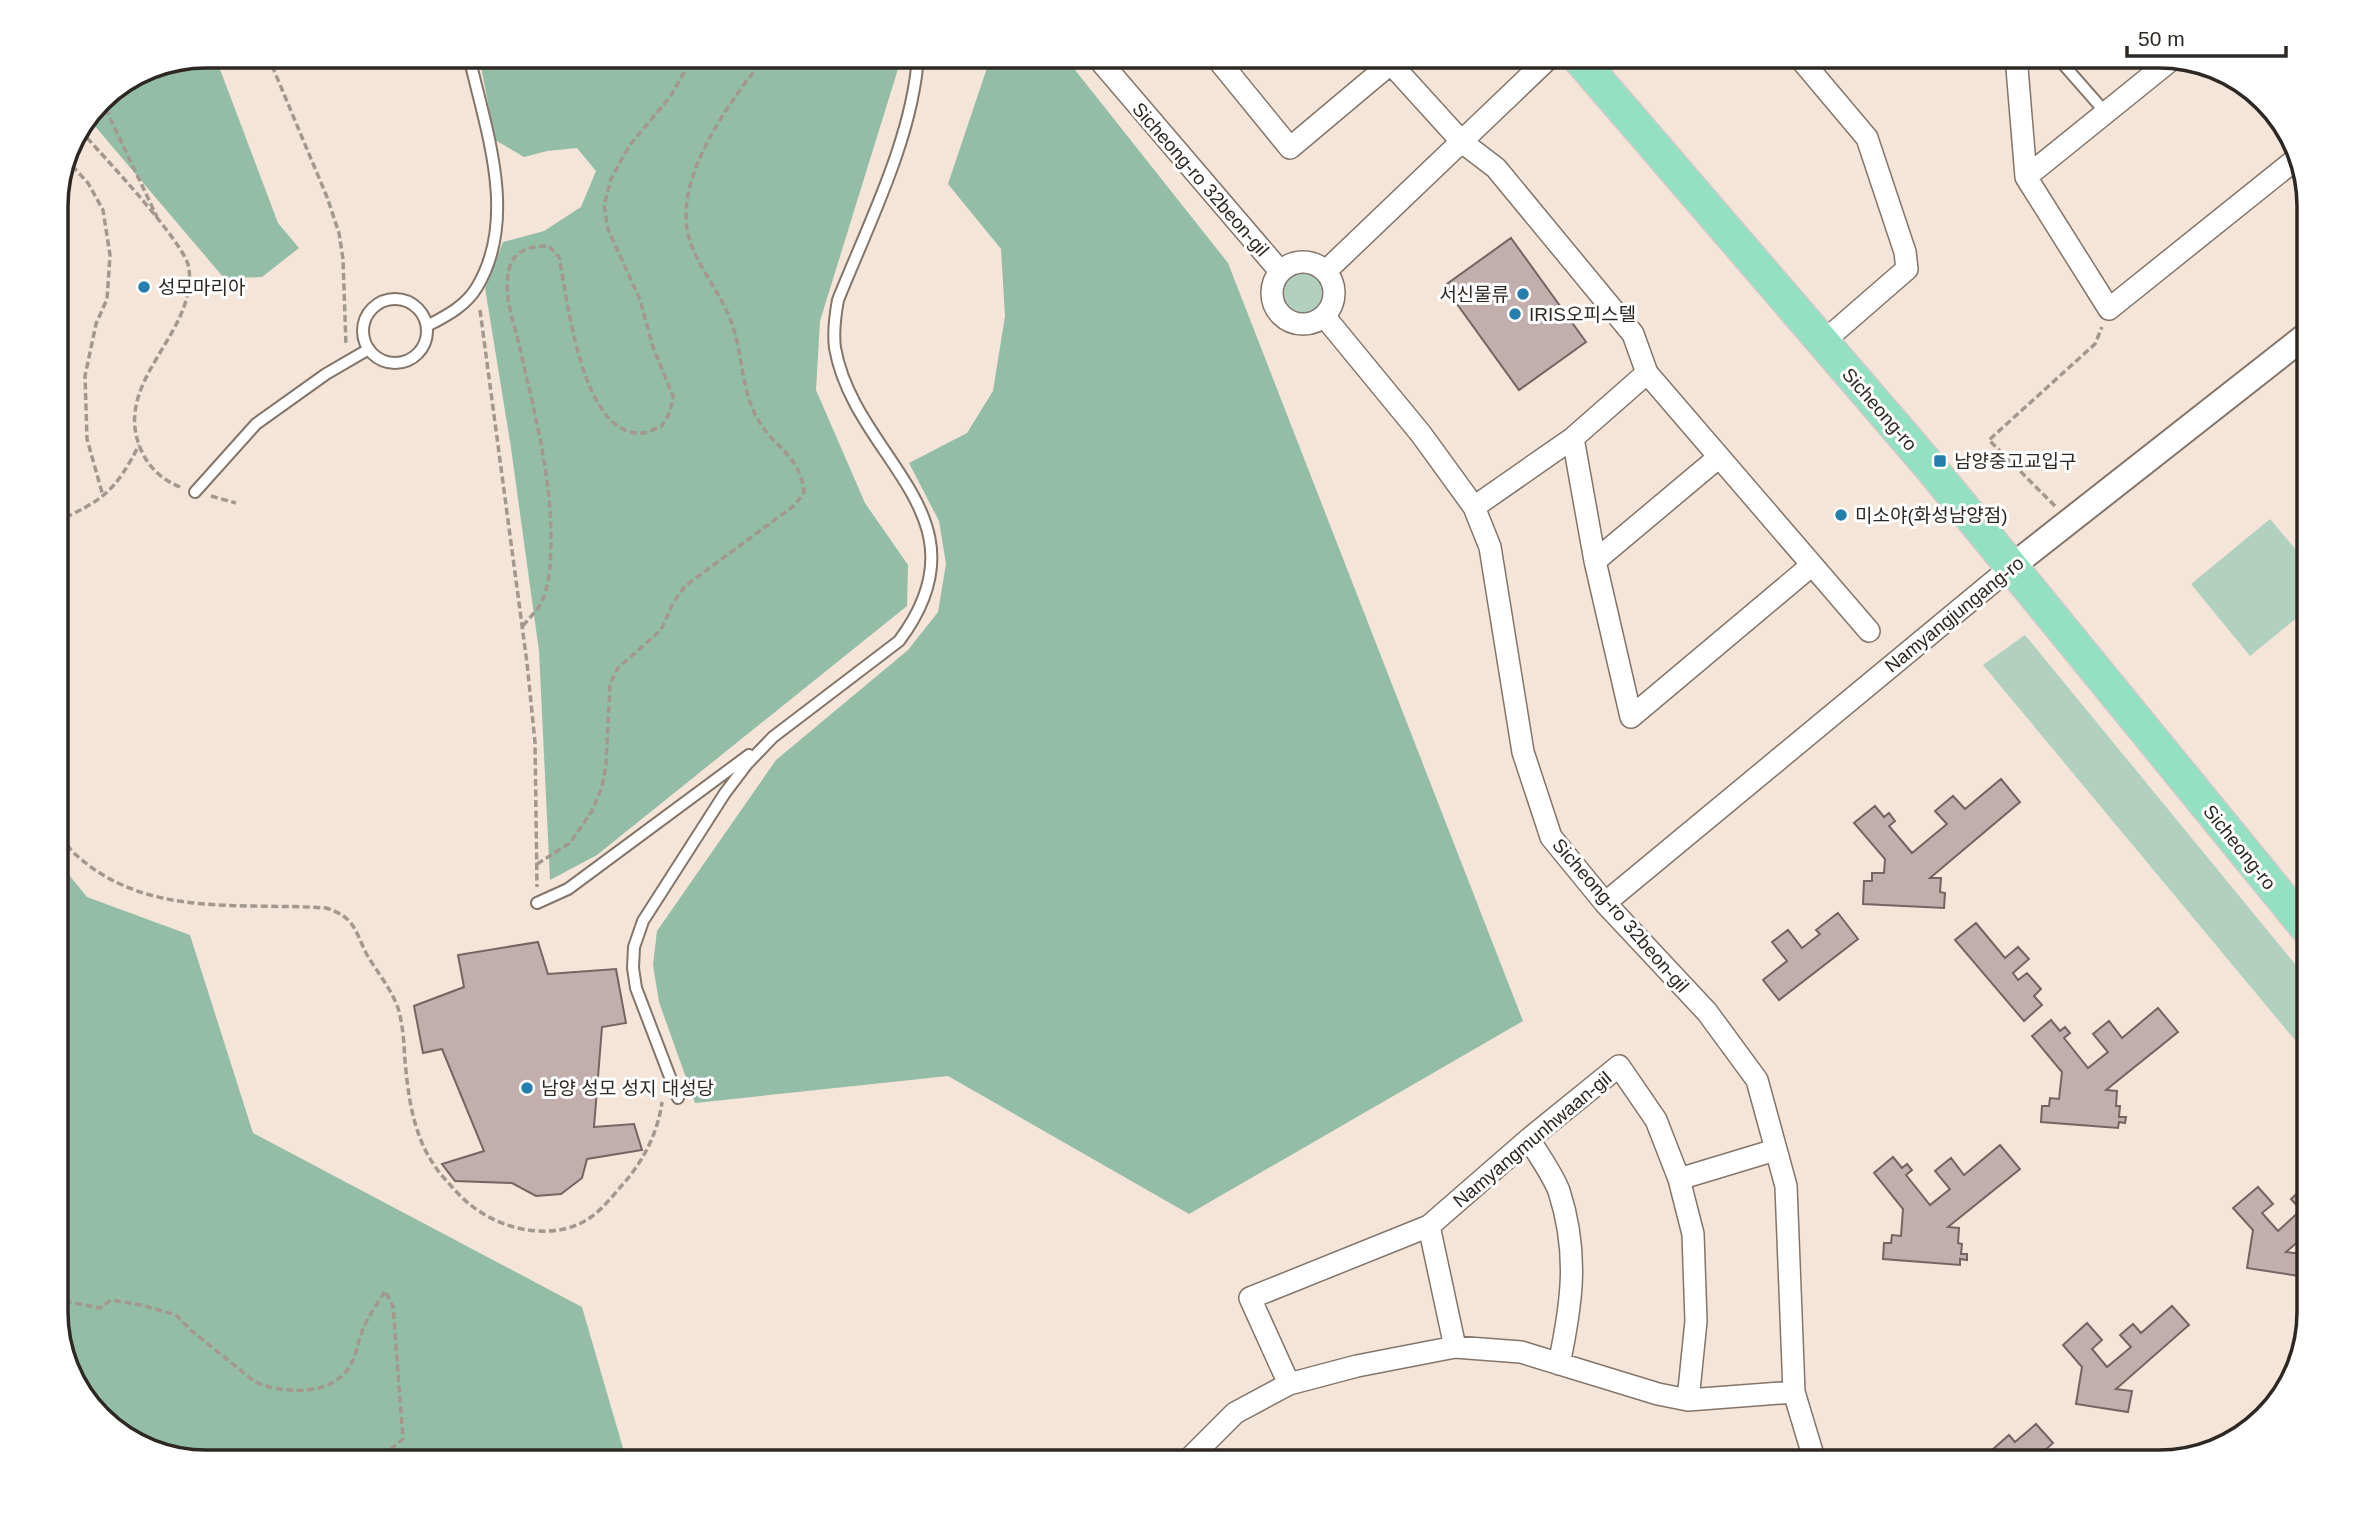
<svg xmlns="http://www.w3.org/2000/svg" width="2365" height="1518" font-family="Helvetica,'Noto Sans KR',sans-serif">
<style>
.green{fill:#b2d0c0}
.forest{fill:#94bda8}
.building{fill:#c2aeac;stroke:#766462;stroke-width:2}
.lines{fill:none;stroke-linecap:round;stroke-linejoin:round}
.service-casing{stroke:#83756a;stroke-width:14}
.minor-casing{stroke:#83756a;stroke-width:24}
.tertiary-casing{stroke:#83756a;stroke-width:28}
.primary-casing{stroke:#cdcbca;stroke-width:35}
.path{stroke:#a3988e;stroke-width:3.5;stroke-dasharray:7 3.5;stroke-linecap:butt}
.service{stroke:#fff;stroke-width:10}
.minor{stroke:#fff;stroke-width:21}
.tertiary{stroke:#fff;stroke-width:24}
.primary{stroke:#94e0c2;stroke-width:32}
.poi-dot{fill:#247fad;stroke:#fff;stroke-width:2.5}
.labels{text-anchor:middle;stroke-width:6;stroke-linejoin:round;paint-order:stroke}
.street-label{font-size:19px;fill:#2d2823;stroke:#fff}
.poi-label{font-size:19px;fill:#2d2823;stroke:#fff;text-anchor:start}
.rim{fill:none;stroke:#2d2823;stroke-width:3.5}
</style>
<rect width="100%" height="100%" fill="#f4e5d8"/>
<!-- green -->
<path class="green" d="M1283 293a20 20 0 1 1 40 0a20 20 0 1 1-40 0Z
M2270,519l39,46v43l-59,48 -59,-72z
M2025,635l284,346v76l-326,-392z"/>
<!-- forest -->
<path class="forest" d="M206,56h9l63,167 21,25 -37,29 -38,1 -136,-160 12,-18 49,-33z
M479,56h423l-82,265 -4,69 49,113 43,62 -1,41 -310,249 -47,25 -11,-229 -28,-203 -26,-160 18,-46 41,-11 37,-24 15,-36 -19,-23 -30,3 -23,6 -29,-17z
M991,56h73l164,207 295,758 -334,193 -241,-138 -253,27 -36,-101 -6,-37 4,-34 119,-171 132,-110 30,-38 8,-48 -7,-43 -30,-58 58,-30 26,-42 12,-75 -4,-67 -53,-65z
M56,859l31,38 103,38 63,198 329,174 45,155h-421l-83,-25 -47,-50 -20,-66z"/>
<!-- building -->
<path class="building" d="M1511,238l75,104 -67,48 -75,-104z
M2001,779l19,23 -90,76h11l-1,14 5,1 -1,15 -81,-4 1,-23h8v-8h12l1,-14 -31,-36 21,-17 9,11 5,-4 6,8 -6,5 23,27 35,-29 -12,-13 18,-15 12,13z
M1838,913l20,26 -79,61 -16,-20 24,-19 -15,-19 16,-12 14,18 18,-14 -4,-4z
M1976,923l29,35 13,-11 11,12 -16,14 5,7 9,-7 14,16 -7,7 8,9 -18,16 -69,-81z
M538,942l10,32 68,-5 10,54 -24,4 -8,100 40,-3 8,26 -55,9 -5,19 -21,16 -25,2 -24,-13 -57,-2 -13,-17 42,-13 -42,-102 -19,4 -9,-47 50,-19 -6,-32z
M2158,1008l20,24 -72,58 11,1 -1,15h4l-1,11h7l-1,6 -6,-1 -1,6 -77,-6 1,-16h7l1,-8 9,1 3,-27 -30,-36 19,-16 9,11 5,-4 5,6 -6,5 24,30 20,-16 -15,-18 16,-13 13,17z
M2000,1145l20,24 -72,58 11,1 -1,15 4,1 -1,10h6v6l-7,-1v6l-77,-6 1,-16h7l1,-8 9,1 2,-27 -29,-36 19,-16 9,11 5,-4 5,6 -6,5 24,30 20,-16 -15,-18 16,-13 13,17z
M2258,1187l15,17 -11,9 16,18 23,-21 -10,-11 12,-11 6,6v38l-23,20 16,2 -3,22 -52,-8 6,-38 -20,-22z
M2172,1306l17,19 -73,64 16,2 -4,21 -52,-8 6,-37 -19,-22 24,-22 15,17 -10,9 15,18 24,-20 -11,-12 13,-11 8,9z
M2036,1424l17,19 -21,19h-42l-5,-6 24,-21 6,7z"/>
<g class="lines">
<defs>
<path id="service" d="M2056,56l50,57
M363 331a32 32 0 1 1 64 0a32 32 0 1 1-64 0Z
M427,326c19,-10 39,-20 50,-39 42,-70 8,-159 -8,-231
M195,492l61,-68 70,-50 43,-25
M537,903l31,-14 181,-134
M678,1098l-42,-110 -3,-20 1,-21 9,-26 82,-128 22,-29 26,-27 126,-96c94,-125 -44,-181 -64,-293 -2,-16 0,-32 3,-48 30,-75 75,-163 80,-244"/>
<path id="minor" d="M1096,56l183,214
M1215,56l75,92 100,-84
M1384,56l78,86 34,26 137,166 14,39 222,258
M1798,56l69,82 38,114 2,17 -84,73
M2016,56l10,121 83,132 187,-150
M2026,177l145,-117
M1272 293a31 31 0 1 1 62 0a31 31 0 1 1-62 0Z
M1326,271l225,-215
M1324,316l97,118 53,73 16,40 33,205 28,85 54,66 102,109 50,68 29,106 8,206 21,70
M1573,438l22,123 36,156 181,-152
M1474,507l99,-69 74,-65
M1595,561l124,-104
M1605,903l406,-336
M1529,1139c10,17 23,34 30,52 20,62 13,112 0,173
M1679,1179l96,-29
M1429,1226l26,121
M1289,1384l-39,-86 179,-72 100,-87 90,-73 37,54 23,59 14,55 3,87 -8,79
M1186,1462l49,-49 54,-29 68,-18 98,-19 66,5 137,42 30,6 106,-8"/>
<path id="tertiary" d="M2011,567l298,-234"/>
<path id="primary" d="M1577,56l349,406 383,469"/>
</defs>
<!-- service casing -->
<use href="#service" class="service-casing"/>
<!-- minor casing -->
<use href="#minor" class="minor-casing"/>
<!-- tertiary casing -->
<use href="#tertiary" class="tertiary-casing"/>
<!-- primary casing -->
<use href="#primary" class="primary-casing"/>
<!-- path -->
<path class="path" d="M268,56l59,141 12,36 4,26 3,87
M101,99l56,118
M80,130c21,24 105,112 109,138 8,68 -80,114 -47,184 8,17 21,28 38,35
M65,158l23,25 15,27 7,45 -3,44 -11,25 -11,52 2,63 16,57
M480,310l47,353 8,79 2,145
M211,496l25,7
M2055,506l-66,-66 106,-96 7,-17
M56,522c47,-22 59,-30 83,-77
M523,626c6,-8 15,-16 19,-25 5,-10 7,-25 8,-36 6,-75 -15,-149 -31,-221 -6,-24 -17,-53 -9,-78 6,-18 24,-20 39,-20l10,11c9,43 22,178 82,176 7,0 15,-5 21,-7l8,-14 3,-16 -20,-49 -13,-47 -32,-71 -4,-24 7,-26 18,-33 41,-49 16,-28 3,-13
M56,827c6,9 11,20 19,27 71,65 164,48 251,54 28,9 28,20 40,45 10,18 25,35 32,55 5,17 6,35 7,53 4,43 10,85 40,118 8,9 17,20 27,27 33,26 88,37 123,8 11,-9 20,-21 29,-31 20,-23 34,-51 38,-81
M537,864l33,-21 22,-32 10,-24 4,-22 4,-81 8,-16 43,-38 12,-27 12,-17 110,-81 9,-13c-4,-38 -30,-43 -47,-74 -17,-31 -14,-69 -28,-102 -11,-26 -30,-48 -39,-75 -20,-61 41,-141 76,-185
M56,1296l7,5 37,7 11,-8 30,5 35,10 16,16 63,51c29,12 76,15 95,-16 7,-12 8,-25 13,-37 5,-13 15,-26 22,-38l8,15 10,133 -17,14 -30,9"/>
<!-- service -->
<use href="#service" class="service"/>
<!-- minor -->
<use href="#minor" class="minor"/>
<!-- tertiary -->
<use href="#tertiary" class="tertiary"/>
<!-- primary -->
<use href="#primary" class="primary"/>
</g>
<!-- markers -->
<g class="poi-dot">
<circle cx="144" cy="287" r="7"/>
<circle cx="1523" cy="294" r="7"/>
<circle cx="1515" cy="314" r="7"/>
<rect x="1933" y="454" width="14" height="14" rx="3.5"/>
<circle cx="1841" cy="515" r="7"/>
<circle cx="527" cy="1088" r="7"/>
</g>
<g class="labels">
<!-- street labels -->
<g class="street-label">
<text transform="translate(1201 179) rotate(49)" y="7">Sicheong-ro 32beon-gil</text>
<text transform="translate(1880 409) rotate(49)" y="7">Sicheong-ro</text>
<text transform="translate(1954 614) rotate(-39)" y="7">Namyangjungang-ro</text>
<text transform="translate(2240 847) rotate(51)" y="7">Sicheong-ro</text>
<text transform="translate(1621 915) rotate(49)" y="7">Sicheong-ro 32beon-gil</text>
<text transform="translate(1532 1139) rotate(-40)" y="7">Namyangmunhwaan-gil</text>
</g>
<!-- poi labels -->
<g class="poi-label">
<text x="158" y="294">성모마리아</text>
<text x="1509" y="301" text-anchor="end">서신물류</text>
<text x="1529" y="321">IRIS오피스텔</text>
<text x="1954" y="468">남양중고교입구</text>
<text x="1855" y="522">미소야(화성남양점)</text>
<text x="541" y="1095">남양 성모 성지 대성당</text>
</g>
</g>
<!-- crop -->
<path d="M0 0H2365V1518H0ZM206 68H2159A138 138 0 0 1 2297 206V1312A138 138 0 0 1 2159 1450H206A138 138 0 0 1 68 1312V206A138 138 0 0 1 206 68Z" fill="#fff" fill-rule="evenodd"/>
<path class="rim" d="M206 68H2159A138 138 0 0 1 2297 206V1312A138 138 0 0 1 2159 1450H206A138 138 0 0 1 68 1312V206A138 138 0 0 1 206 68Z"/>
<!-- scale -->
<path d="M2127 46v10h159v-10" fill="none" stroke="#2d2823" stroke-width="3.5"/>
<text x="2138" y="46" font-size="21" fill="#2d2823" stroke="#ffffff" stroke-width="5" paint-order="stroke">50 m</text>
</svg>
